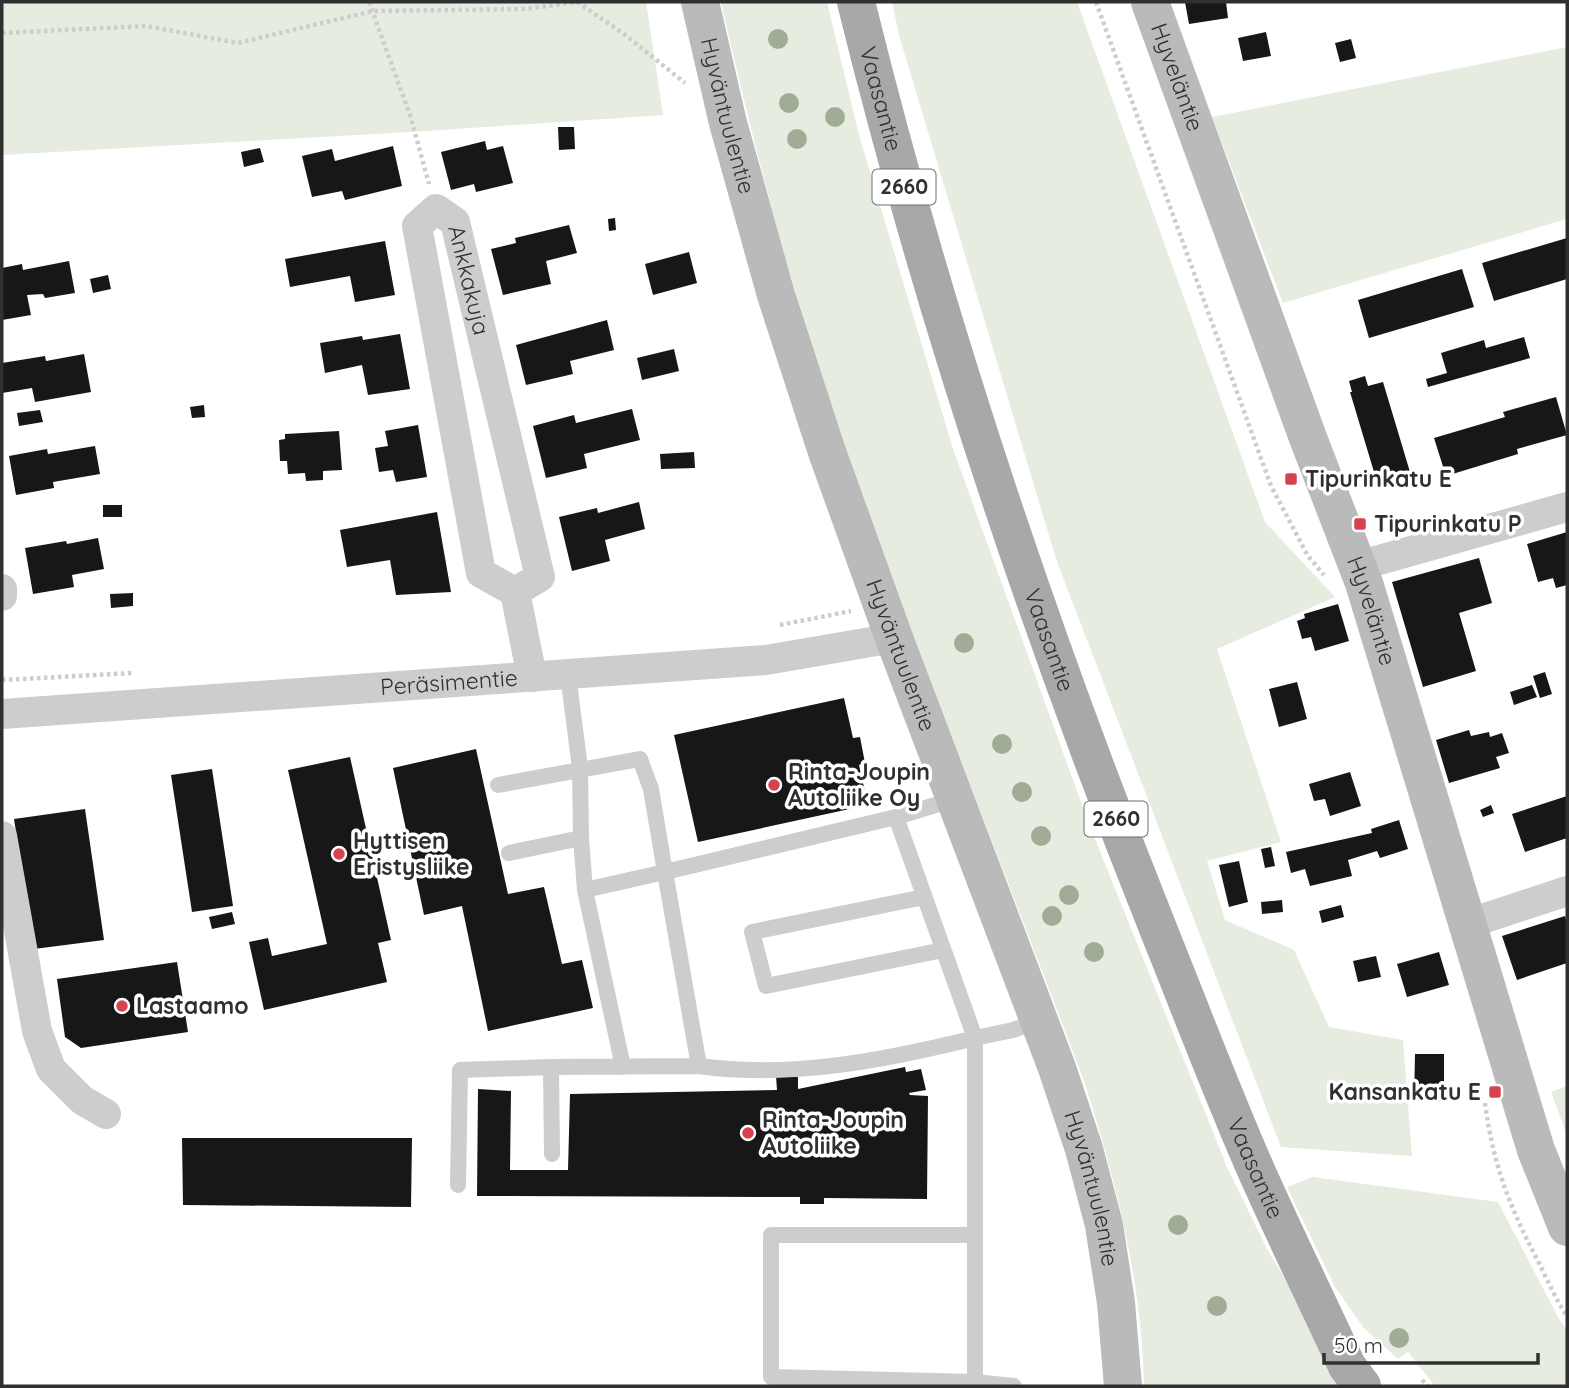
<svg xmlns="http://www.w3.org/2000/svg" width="1569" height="1388" font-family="Quicksand,sans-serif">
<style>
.green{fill:#e6ecdf}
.building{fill:#171717}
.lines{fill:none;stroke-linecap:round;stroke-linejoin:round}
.path{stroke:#cdcdcd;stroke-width:4.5;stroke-dasharray:3.5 3.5;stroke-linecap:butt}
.lane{stroke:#cdcdcd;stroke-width:16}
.street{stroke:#cdcdcd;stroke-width:30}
.secondary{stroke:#bababa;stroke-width:38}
.primary{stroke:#a8a8a8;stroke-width:38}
.tree{fill:#a1ac96}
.poi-dot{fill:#d7424f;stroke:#fff;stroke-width:2.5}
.labels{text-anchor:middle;stroke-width:7;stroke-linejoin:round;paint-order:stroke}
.shield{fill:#fff;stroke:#6e6e6e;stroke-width:2}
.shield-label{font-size:21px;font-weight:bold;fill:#303030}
.street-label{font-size:23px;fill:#303030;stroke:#fff}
.poi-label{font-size:23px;font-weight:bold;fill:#303030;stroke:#fff;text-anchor:start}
</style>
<rect width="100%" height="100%" fill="#fff"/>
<!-- green -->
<path class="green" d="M2,2h644l17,113 -236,16 -425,24z
M721,2h106l32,133 94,314 136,375 138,343 41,84 46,76 28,59h-198c-2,-104 -28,-206 -60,-305 -73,-193 -150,-385 -220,-578 -59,-163 -105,-332 -143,-501z
M892,2h185l188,520 70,75 -118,52 64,193 -74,19 18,59 69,30 35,77 74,13 9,116 -131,-9 -225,-588 -157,-524z
M1567,47v172l-284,84 -71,-186z
M1567,1086v50l-16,-44z
M1313,1177l185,25 60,115 9,14v55h-132l-27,-34 -10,7 -35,-32 -28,-40 -48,-100z"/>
<!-- building -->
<path class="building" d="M1185,2h41l2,16 -39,6z
M1266,32l5,24 -28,5 -5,-23z
M1351,39l5,19 -16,4 -5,-19z
M558,127h16l1,22 -16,1z
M485,141l2,9 16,-4 10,37 -37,9 -2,-8 -23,6 -10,-38z
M393,146l9,40 -57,14 -3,-9 -30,6 -10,-41 30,-7 3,12z
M260,148l4,14 -20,5 -3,-15z
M615,218l1,12 -7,1 -1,-12z
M569,225l8,28 -31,8 5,23 -48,11 -12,-46 25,-6 -1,-5z
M1567,238v41l-73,22 -12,-38z
M385,241l10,54 -40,7 -5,-26 -60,11 -5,-28z
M689,252l8,31 -44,12 -8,-31z
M69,261l6,32 -30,5 -2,-4 -16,1 4,20 -29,5v-52l20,-4 1,6z
M1462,269l12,38 -105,31 -11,-38z
M108,275l3,14 -18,4 -3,-14z
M607,320l7,30 -44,11 3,13 -47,11 -10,-40z
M400,334l10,55 -42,6 -6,-30 -37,8 -5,-30 42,-7 1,4z
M1524,337l6,21 -102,29 -2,-8 21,-6 -6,-20 43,-13 2,8z
M674,349l5,22 -37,9 -5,-22z
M84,354l7,38 -56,10 -3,-14 -30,5v-30l43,-7 1,5z
M1365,376l3,10 15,-4 27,90 -33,10 -27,-90h2l-3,-11z
M1556,397l11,38 -50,14 1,5 -72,22 -12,-38 71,-21 -2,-5z
M204,405l1,12 -13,1 -2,-11z
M632,409l8,31 -56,14 3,14 -41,10 -13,-52 41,-11 2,8z
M40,410l3,12 -24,4 -2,-13z
M418,425l9,52 -31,5 -3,-12 -14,2 -4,-24 13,-2 -3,-15z
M339,431l3,39 -19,1v9l-17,1 -1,-8 -17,1 -1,-13h-7l-1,-21 6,-1v-5z
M95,446l5,28 -47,8 1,6 -38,7 -7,-39 38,-7 1,5z
M694,452l1,16 -34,1 -1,-15z
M639,502l6,27 -40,11 5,21 -38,10 -13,-54 38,-9 1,5z
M103,505h19v12h-19z
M437,512l14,80 -55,3 -6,-35 -43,7 -7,-37z
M1567,532v53l-11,3 -3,-10 -15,4 -11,-38z
M98,538l6,31 -32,6 2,12 -41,7 -8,-46 41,-7 1,3z
M1479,558l13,45 -33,10 17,58 -53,16 -31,-105z
M133,593v13l-22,2 -1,-14z
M1338,604l11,37 -34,10 -4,-14 -9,2 -5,-18 8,-3 -1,-4z
M1545,672l7,22 -12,4 -7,-22z
M1297,682l10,37 -28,8 -10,-38z
M1532,685l5,12 -23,8 -4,-13z
M844,698l9,40 7,-1 5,26 -6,2 9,40 -170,37 -24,-107z
M1469,730l2,6 18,-4 1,5 12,-4 7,20 -13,4 4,11 -51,15 -13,-43z
M476,749l32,145 36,-7 18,77 20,-4 11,48 -105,23 -26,-125 -38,9 -31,-147z
M350,757l41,183 -13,3 9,39 -123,28 -15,-68 19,-4 4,18 55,-12 -39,-174z
M212,769l21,137 -41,6 -21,-137z
M1350,772l11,34 -31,10 -5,-17 -11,2 -5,-17z
M1567,796v42l-42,14 -13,-38z
M1491,805l3,8 -11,4 -3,-7z
M85,809l19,131 -70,9 -20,-130z
M1399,820l9,29 -28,9 -3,-7 -29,9 4,16 -42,10 -5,-17 -14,4 -5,-21 86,-19 -1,-4z
M1271,847l4,19 -10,2 -4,-19z
M1239,861l9,41 -19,5 -10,-42z
M1282,900l1,12 -21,2 -1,-12z
M1341,905l3,12 -22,6 -3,-12z
M232,912l3,12 -23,5 -3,-12z
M1565,916l2,7v40l-50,17 -15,-44z
M1439,952l10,33 -42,12 -10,-33z
M1376,956l5,21 -23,5 -5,-21z
M177,962l11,70 -107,16 -16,-11 -8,-58z
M1415,1054h29v48h-30z
M905,1067l1,5 15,-3 5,21 -17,3 1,2 18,1 -1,103 -103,-1v6h-24v-7l-323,-1 1,-107 33,2 -1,79h58l2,-76 207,-4 -1,-14 22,1v12z
M182,1138h230l-1,69 -228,-2z"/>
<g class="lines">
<!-- path -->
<path class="path" d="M369,2l41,113 19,69
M1096,2l175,484 37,70 16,19
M2,33l144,-7 92,17 135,-32 152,-2 52,-7 47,32 61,49
M780,625l71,-14
M2,680l131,-7
M1485,1103c8,62 25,105 54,160 9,18 17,37 28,53
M1422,1380l6,6"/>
<!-- lane -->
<path class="lane" d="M568,675l12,93 1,70 4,52
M498,785l142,-26 11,30 14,83 -80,18 38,177
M896,817l-231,55 34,194c92,13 187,-6 276,-28l-79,-221 59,-18
M509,853l72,-15
M924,897l-172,35 14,54 177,-36
M552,1154l-1,-87 148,-1
M458,1185l2,-115 91,-3
M974,1235h-203v142l204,5 39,4
M975,1382v-344l38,-8 26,-9"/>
<!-- street -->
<g class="street">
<path d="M1358,566l209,-59"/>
<path d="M2,589v7"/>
<path id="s1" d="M515,592l-34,-19 -64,-347 19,-17 19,13 85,355 -25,15 17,85"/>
<path id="s2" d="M2,714l764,-54 128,-22"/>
<path d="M2,836l35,195 14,38 31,31 24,14"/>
<path d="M1467,924l100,-33"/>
</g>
<!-- secondary -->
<g class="secondary">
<path id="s3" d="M700,2l28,121 48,172 51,157 67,186 163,430 27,81 20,76 12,78 7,83"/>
<path id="s4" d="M1150,2l158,436 56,145 172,567 31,77"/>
</g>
<!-- primary -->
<path class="primary" id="s5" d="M856,2c78,317 182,626 303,929 31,77 60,154 93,230 30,69 64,137 95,205l15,20"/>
</g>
<!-- trees -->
<g class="tree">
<circle cx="778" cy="39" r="10"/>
<circle cx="789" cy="103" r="10"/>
<circle cx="835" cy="117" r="10"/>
<circle cx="797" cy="139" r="10"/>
<circle cx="964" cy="643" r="10"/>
<circle cx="1002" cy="744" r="10"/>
<circle cx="1022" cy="792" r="10"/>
<circle cx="1041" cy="836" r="10"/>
<circle cx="1069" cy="895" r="10"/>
<circle cx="1052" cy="916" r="10"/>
<circle cx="1094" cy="952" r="10"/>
<circle cx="1178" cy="1225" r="10"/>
<circle cx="1217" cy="1306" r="10"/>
<circle cx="1399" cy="1338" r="10"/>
</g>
<!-- markers -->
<g class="poi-dot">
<rect x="1284" y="472" width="14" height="14" rx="3.5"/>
<rect x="1353" y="517" width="14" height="14" rx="3.5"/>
<circle cx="774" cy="785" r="7"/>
<circle cx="339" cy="854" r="7"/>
<circle cx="122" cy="1006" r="7"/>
<rect x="1488" y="1085" width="14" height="14" rx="3.5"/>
<circle cx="748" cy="1133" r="7"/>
</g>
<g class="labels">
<!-- shield labels -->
<g class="shield">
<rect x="872.5" y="169.5" width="63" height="35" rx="5"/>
<rect x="1084.5" y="801.5" width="63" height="35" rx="5"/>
</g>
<g class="shield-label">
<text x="904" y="194">2660</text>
<text x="1116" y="826">2660</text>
</g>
<!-- street labels -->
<g class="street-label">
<text dy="8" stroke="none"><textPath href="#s4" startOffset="80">Hyveläntie</textPath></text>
<text dy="8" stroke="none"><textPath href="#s5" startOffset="100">Vaasantie</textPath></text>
<text dy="8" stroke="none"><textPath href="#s3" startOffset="117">Hyväntuulentie</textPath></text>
<text dy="8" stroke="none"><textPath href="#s1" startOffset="500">Ankkakuja</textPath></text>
<text dy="8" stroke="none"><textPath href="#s4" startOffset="648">Hyveläntie</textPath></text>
<text dy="8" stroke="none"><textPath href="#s5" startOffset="667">Vaasantie</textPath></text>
<text dy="8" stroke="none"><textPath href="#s3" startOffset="684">Hyväntuulentie</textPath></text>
<text dy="8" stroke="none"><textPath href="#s2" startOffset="448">Peräsimentie</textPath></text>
<text dy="8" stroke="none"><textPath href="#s5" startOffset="1234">Vaasantie</textPath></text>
<text dy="8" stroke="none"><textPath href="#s3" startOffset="1251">Hyväntuulentie</textPath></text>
</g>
<!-- poi labels -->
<g class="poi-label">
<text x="1305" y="487">Tipurinkatu E</text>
<text x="1374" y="532">Tipurinkatu P</text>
<text x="788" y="780">Rinta-Joupin<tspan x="788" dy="26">Autoliike Oy</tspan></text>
<text x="353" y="849">Hyttisen<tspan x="353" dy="26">Eristysliike</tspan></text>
<text x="136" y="1014">Lastaamo</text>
<text x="1481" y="1100" text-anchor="end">Kansankatu E</text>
<text x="762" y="1128">Rinta-Joupin<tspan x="762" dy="26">Autoliike</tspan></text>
</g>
</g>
<!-- border -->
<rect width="1569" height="1388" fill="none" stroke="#303030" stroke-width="7"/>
<!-- scale -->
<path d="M1324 1353v10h214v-10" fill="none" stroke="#303030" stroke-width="3.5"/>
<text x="1334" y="1353" font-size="21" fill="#303030" stroke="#ffffff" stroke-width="5" paint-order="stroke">50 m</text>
</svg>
